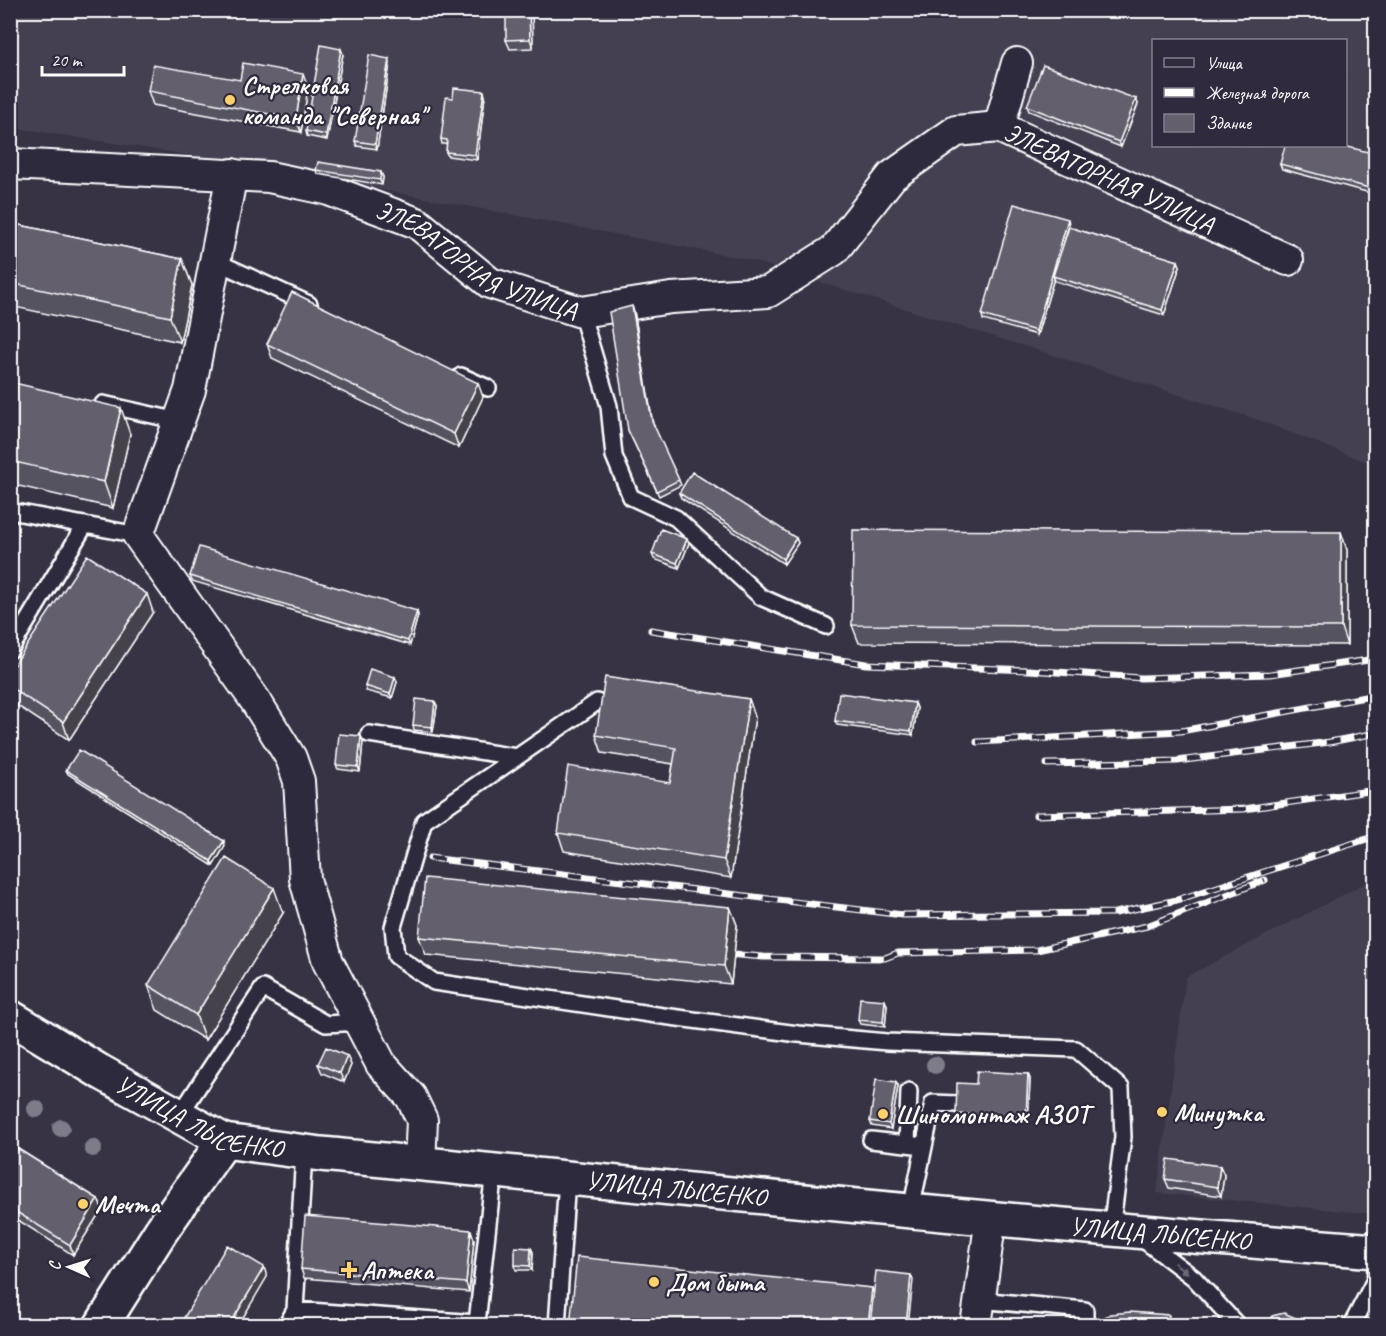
<svg xmlns="http://www.w3.org/2000/svg" width="1386" height="1336" font-family="Caveat,sans-serif">
<style>
.built{fill:#444051;fill-rule:evenodd}
.lines{fill:none;stroke-linecap:round;stroke-linejoin:round}
.service-casing{stroke:#fff;stroke-width:20}
.minor-casing{stroke:#fff;stroke-width:34}
.secondary-casing{stroke:#fff;stroke-width:38}
.service{stroke:#2f2a3d;stroke-width:15}
.minor{stroke:#2f2a3d;stroke-width:30}
.secondary{stroke:#2f2a3d;stroke-width:33}
.rail-casing{stroke:#fff;stroke-width:7}
.rail{stroke:#2f2a3d;stroke-width:4.5;stroke-dasharray:14;stroke-linecap:butt}
.tree{fill:#7e7c88}
.wall{fill:#55525e;stroke:#fff;stroke-width:1.5}
.shaded-wall{fill:#45424c;stroke:#fff;stroke-width:1.5}
.building{fill:#635f6d;stroke:#fff;stroke-width:1.5}
.oneway{fill:#6d6a77}
.poi-dot{fill:#ffd166;stroke:#2f2a3d;stroke-width:2}
.labels{text-anchor:middle;stroke-width:4.5;stroke-linejoin:round;paint-order:stroke}
.poi-label{font-size:26px;font-weight:bold;fill:#fff;stroke:#2f2a3d;text-anchor:start}
.street-label{font-size:26px;fill:#fff;stroke:#2f2a3d}
</style>
<rect width="100%" height="100%" fill="#373345"/>
<filter id="ink" filterUnits="userSpaceOnUse"><feTurbulence type="fractalNoise" baseFrequency=".0167" numOctaves="2"/><feDisplacementMap in="SourceGraphic" scale="12" xChannelSelector="R" yChannelSelector="G"/><feConvolveMatrix kernelMatrix="1 2 1 2 8 2 1 2 1" color-interpolation-filters="sRGB"/></filter>
<g filter="url(#ink)">
<!-- built -->
<path class="built" d="M10,11h1365v454l-119,-46 -509,-160 -507,-96 -229,-36zM1154,40h192v106h-192z
M1375,878v336l-218,-21 29,-216z"/>
<g class="lines">
<defs>
<path id="service" d="M215,261l94,43
M581,312l28,94 5,50 17,41 45,21 85,79 65,29
M461,376l27,12
M103,404l76,17
M10,511l128,24
M10,650l75,-125
M597,702l-173,119 -31,106 3,29 38,26 229,34 135,18 89,8 189,7 45,39 2,49 -12,93
M369,734l148,23
M179,1116l84,-128 63,36 33,-2
M871,1140l44,5
M907,1144l2,-53
M911,1210l22,-107 24,1
M1141,1238l53,40 44,48
M979,1300l106,10v16
M295,1310l182,13 17,-153
M286,1326l9,-16 9,-158
M557,1326l10,-147
M1351,1326l24,-46 1,-10"/>
<g id="minor">
<path d="M999,127l18,-64"/>
<path id="s1" d="M10,164l259,13 57,12 91,34 73,60 91,29 90,-14 97,-6 66,-42 58,-74 64,-45 43,-4 289,133"/>
<path d="M232,174l-42,216 -52,145 117,165 36,58 8,23 6,98 23,83 53,102 30,33 11,23 -2,44"/>
<path d="M976,1326l15,-109"/>
</g>
<g id="secondary">
<path id="s2" d="M10,1017l89,54 125,70 97,13c351,34 703,70 1055,97"/>
<path d="M101,1326l60,-95 63,-90"/>
</g>
</defs>
<!-- service casing -->
<use href="#service" class="service-casing"/>
<!-- minor casing -->
<use href="#minor" class="minor-casing"/>
<!-- secondary casing -->
<use href="#secondary" class="secondary-casing"/>
<!-- service -->
<use href="#service" class="service"/>
<!-- minor -->
<use href="#minor" class="minor"/>
<!-- secondary -->
<use href="#secondary" class="secondary"/>
<defs>
<path id="rail" d="M651,630l215,34 163,6 112,8 129,-4 106,-15
M977,742l204,-11 195,-36
M1047,764l130,-3 153,-19 46,-9
M1375,764h1
M1036,815l208,-6 132,-19
M430,858l473,57 212,-2 62,-13 199,-64
M716,953l47,4 122,1 13,-5 139,-3 110,-24 118,-46"/>
</defs>
<!-- rail casing -->
<use href="#rail" class="rail-casing"/>
<!-- rail -->
<use href="#rail" class="rail"/>
</g>
<!-- trees -->
<g class="tree">
<circle cx="935" cy="1065" r="9"/>
<circle cx="36" cy="1109" r="9"/>
<circle cx="61" cy="1128" r="9"/>
<circle cx="93" cy="1148" r="9"/>
</g>
<!-- wall -->
<path class="wall" d="M532,12l1,36 -23,1 -4,-9z
M343,54l-16,86 -20,-4 -1,-5z
M389,59l1,4 -13,86 -20,-3 -2,-5z
M240,80l68,8 -7,44 -148,-27 -5,-14z
M485,96l-8,64 -29,-4 -2,-4 1,-8h-5l-1,-5 12,-41z
M1136,99l2,5 -17,43 -92,-36 -2,-5z
M1376,154l-2,40 -92,-25 -2,-5z
M316,170l67,7 -1,8 -64,-11z
M10,223l172,36 10,26 -12,57 -170,-36z
M1069,224l-1,3 110,34 2,5 -16,49 -109,-34 -1,-3 -17,57 -54,-15 -1,-5z
M634,311l19,113 28,61 -22,11 -31,-66z
M267,344l216,53 -24,51 -187,-90z
M10,382l120,52 -17,74 -103,-24z
M679,493l117,45 2,5 -14,21 -103,-66z
M1341,532l6,18v95l-488,-2 -7,-18z
M689,543l-10,25 -25,-9 -2,-5z
M190,576l228,39 -8,30 -218,-64z
M153,612l-84,128 -59,-39v-30z
M395,677l2,5 -5,16 -26,-7 -1,-5z
M749,699l6,18 -24,161 -167,-27 -6,-18 112,-50 3,-19 -71,-11 -6,-18z
M915,703l2,5 -4,27 -76,-10 -2,-4z
M437,706l-4,26 -19,-2 -1,-5z
M361,736l2,5 -3,31 -22,-3 -2,-4z
M66,770l159,76 -12,20 -145,-92z
M730,907l7,18 -6,59 -305,-29 -7,-18z
M283,913l-78,127 -48,-30 -9,-25z
M887,1005l-2,22 -25,-3 -2,-4z
M347,1056l4,9 -7,17 -22,-9 -4,-9z
M1028,1074l2,5 -2,43 -71,-3 -1,-5 20,-30z
M898,1086l-7,43 -19,-3 -2,-5z
M10,1144l88,55 4,10 -29,46 -63,-40z
M1220,1166l4,9 -3,21 -52,-8 -4,-9z
M474,1239l-5,53 -165,-14 -3,-9z
M531,1248l2,4 -1,18h-16l-1,-5z"/>
<!-- shaded-wall -->
<path class="shaded-wall" d="M529,10h3v2l1,36 -3,-9z
M341,49l2,5 -16,86 -1,-5z
M389,59l1,4 -13,86 -2,-5z
M303,74l5,14 -7,44 -5,-13z
M484,91l1,5 -8,64 -2,-5z
M1136,99l2,5 -17,43 -2,-5z
M381,172l2,5 -1,8 -2,-5z
M1376,178v11l-2,5 -1,-5z
M1068,219l1,5 -15,53 -1,-1 1,2 -17,57 -1,-4z
M182,259l10,26 -12,57 -10,-25z
M1178,261l2,5 -16,49 -2,-5z
M632,306l2,5 19,115 -1,-5z
M478,383l5,14 -24,51 -5,-14z
M121,408l9,26 -17,74 -9,-26z
M1341,532l6,18v95l-6,-18z
M796,538l2,5 -14,21 -1,-5z
M687,539l2,4 -10,25 -2,-5z
M147,594l6,18 -84,128 -6,-18z
M417,611l1,4 -8,30 -2,-4z
M395,677l2,5 -5,16 -2,-4z
M749,699l6,18 -24,161 -7,-18z
M435,701l2,5 -4,26 -1,-5z
M915,703l2,5 -4,27 -2,-4z
M361,736l2,5 -3,31 -2,-5z
M224,841l1,5 -12,20 -2,-5z
M274,888l9,25 -78,127 -9,-25z
M730,907l7,18 -6,59 -7,-18z
M885,1000l2,5 -2,22 -2,-5z
M347,1056l4,9 -7,17 -4,-9z
M1028,1074l2,5 -2,43 -2,-5z
M896,1082l2,4 -7,43 -2,-5z
M1220,1166l4,9 -3,21 -4,-9z
M98,1199l4,10 -29,46 -3,-10z
M471,1230l3,9 -5,53 -3,-9z
M531,1248l2,4 -1,18 -2,-4z
M264,1267l3,10 -29,49h-9z
M911,1275l2,5 -5,46h-2z
M872,1288l3,9 -2,29h-5z"/>
<!-- building -->
<path class="building" d="M506,10h23l1,29 -24,1z
M321,45l20,4 -15,86 -20,-4z
M369,55l20,4 -14,85 -20,-3z
M243,63l60,11 -7,45 -148,-28 5,-26 87,15z
M1043,65l93,34 -17,43 -92,-36z
M454,88l30,3 -9,64 -29,-3 1,-12 -6,-1 5,-42 7,1z
M1285,146h59l32,8v24l-3,11 -93,-25z
M318,162l63,10 -1,8 -64,-10z
M1014,204l54,15 -32,112 -54,-16z
M10,223l172,36 -12,58 -160,-34z
M1069,227l109,34 -16,49 -109,-34z
M292,292l186,91 -24,51 -187,-90z
M632,306l20,115 27,59 -22,11 -29,-61 -19,-118z
M10,382l111,26 -17,74 -94,-21z
M692,472l104,66 -13,21 -104,-66z
M661,529l26,10 -10,24 -25,-9z
M853,530l488,2v95l-489,-2z
M199,547l218,64 -9,30 -218,-65z
M87,555l60,39 -84,128 -53,-35v-16z
M370,669l25,8 -5,17 -25,-8z
M605,677l144,22 -25,161 -166,-27 10,-67 102,17 6,-35 -80,-13z
M839,693l76,10 -4,28 -76,-10z
M416,699l19,2 -3,26 -19,-2z
M339,734l22,2 -3,31 -22,-2z
M79,750l145,91 -13,20 -145,-91z
M226,858l48,30 -78,127 -48,-30z
M425,878l305,29 -6,59 -305,-29z
M860,998l25,2 -2,22 -25,-2z
M326,1047l21,9 -7,17 -22,-9z
M977,1071l51,3 -2,43 -70,-3 1,-31 19,1z
M876,1079l20,3 -7,42 -19,-3z
M10,1144l88,55 -28,46 -60,-37z
M1168,1159l52,7 -3,21 -52,-8z
M305,1216l166,14 -5,53 -165,-14z
M227,1245l37,22 -35,59h-50z
M515,1247l16,1 -1,18 -15,-1z
M577,1257l295,31 -4,38h-298z
M876,1271l35,4 -5,51h-36z
M1130,1312l39,3 -1,6 62,5h-139l19,-12z
M1284,1313l12,5 4,8h-34l6,-10z"/>
<!-- one-way arrows -->
<defs><path id="oneway-solid" d="M-6-.8H1V-3.2L6.5 0L1 3.2V.8H-6Z" transform="scale(1.5)"/></defs>
<use class="oneway" href="#oneway-solid" transform="translate(1181 1268) rotate(37)"/>
</g>
<!-- markers -->
<g class="poi-dot">
<circle cx="230" cy="100" r="6"/>
<circle cx="1162" cy="1112" r="6"/>
<circle cx="883" cy="1114" r="6"/>
<circle cx="83" cy="1204" r="6"/>
<path d="M346 1261h6v6h6v6h-6v6h-6v-6h-6v-6h6z"/>
<circle cx="654" cy="1282" r="6"/>
</g>
<g class="labels">
<!-- poi labels -->
<g class="poi-label">
<text x="242" y="94">Стрелковая<tspan x="242" dy="30">команда "Северная"</tspan></text>
<text x="1174" y="1121">Минутка</text>
<text x="895" y="1123">Шиномонтаж АЗОТ</text>
<text x="95" y="1213">Мечта</text>
<text x="361" y="1279">Аптека</text>
<text x="666" y="1291">Дом быта</text>
</g>
<!-- street labels -->
<g class="street-label">
<text dy="9" stroke="none"><textPath href="#s1" startOffset="1208">ЭЛЕВАТОРНАЯ УЛИЦА</textPath></text>
<text dy="9" stroke="none"><textPath href="#s1" startOffset="486">ЭЛЕВАТОРНАЯ УЛИЦА</textPath></text>
<text dy="9" stroke="none"><textPath href="#s2" startOffset="216">УЛИЦА ЛЫСЕНКО</textPath></text>
<text dy="9" stroke="none"><textPath href="#s2" startOffset="702">УЛИЦА ЛЫСЕНКО</textPath></text>
<text dy="9" stroke="none"><textPath href="#s2" startOffset="1188">УЛИЦА ЛЫСЕНКО</textPath></text>
</g>
</g>
<!-- margin -->
<rect width="1386" height="1336" fill="none" stroke="#2f2a3d" stroke-width="36"/>
<rect x="18" y="18" width="1350" height="1300" fill="none" stroke="#fff" stroke-width="2" filter="url(#ink)"/>
<!-- legend -->
<rect x="1152" y="39" width="195" height="108" fill="#2f2a3d" stroke="#827f8b" stroke-width="1.5"/>
<rect x="1164" y="58" width="30" height="9" fill="#2f2a3d" stroke="#827f8b" stroke-width="1.5"/>
<text x="1206" y="69" font-size="18" fill="#ffffff">Улица</text>
<rect x="1164" y="88" width="30" height="9" fill="#ffffff" stroke="#827f8b" stroke-width="1.5"/>
<text x="1206" y="99" font-size="18" fill="#ffffff">Железная дорога</text>
<rect x="1164" y="114" width="30" height="18" fill="#635f6d" stroke="#827f8b" stroke-width="1.5"/>
<text x="1206" y="129" font-size="18" fill="#ffffff">Здание</text>
<!-- north arrow -->
<g transform="translate(69 1267) rotate(273)" stroke="#2f2a3d" stroke-width="4.5" paint-order="stroke">
<path d="M0-4.5L10 22L0 15L-10 22Z" fill="#ffffff"/>
<text y="-9" font-size="16" font-weight="bold" text-anchor="middle" fill="#ffffff">С</text>
</g>
<!-- scale -->
<path d="M42 66v9h82v-9" fill="none" stroke="#ffffff" stroke-width="3"/>
<text x="51" y="66" font-size="18" fill="#ffffff" stroke="#2f2a3d" stroke-width="4.5" paint-order="stroke">20 m</text>
</svg>
